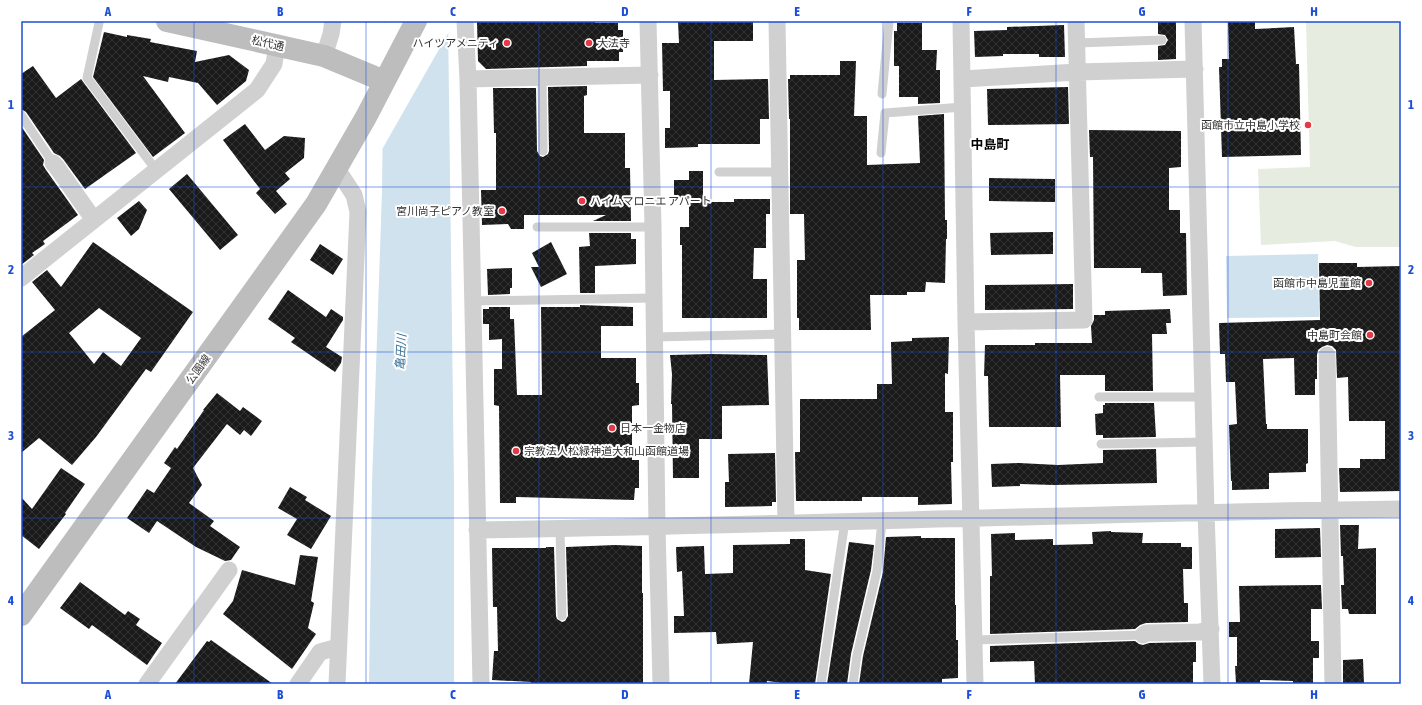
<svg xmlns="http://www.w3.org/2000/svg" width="1422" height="705" font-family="'Asap Condensed','Noto Sans JP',sans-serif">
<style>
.garden{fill:#e6ecdf}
.water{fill:#cfe2ee}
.pier{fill:#fff}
.building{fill:url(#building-cross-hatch);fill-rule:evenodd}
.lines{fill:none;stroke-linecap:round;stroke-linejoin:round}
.lane{stroke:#d0d0d0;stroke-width:9}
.street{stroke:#d0d0d0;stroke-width:17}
.secondary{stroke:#bdbdbd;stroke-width:22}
.grid{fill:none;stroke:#1d4ed8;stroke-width:1;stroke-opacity:0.55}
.poi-dot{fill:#e63946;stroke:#fff;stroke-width:1.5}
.labels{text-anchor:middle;stroke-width:4;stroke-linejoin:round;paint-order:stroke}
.street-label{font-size:11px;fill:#333;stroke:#fff}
.poi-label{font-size:11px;fill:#333;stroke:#fff;text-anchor:end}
.water-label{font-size:12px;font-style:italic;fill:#3f7597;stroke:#fff}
.quarter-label{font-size:13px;font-weight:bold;fill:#000;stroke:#fff}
.neatline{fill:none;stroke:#1d4ed8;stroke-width:1.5}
.grid-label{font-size:13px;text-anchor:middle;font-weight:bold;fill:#1d4ed8}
</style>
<defs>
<pattern id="building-cross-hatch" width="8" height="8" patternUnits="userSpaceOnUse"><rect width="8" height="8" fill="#1a1a1a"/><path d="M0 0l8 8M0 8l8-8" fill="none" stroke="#333"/></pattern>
</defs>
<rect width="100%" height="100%" fill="#fff"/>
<!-- garden -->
<path class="garden" d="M1306,21h95v226h-45l-21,-6 -74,4 -3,-76 52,-2z"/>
<!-- water -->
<path class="water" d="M384,21h64l6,463v200h-85l3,-200 10,-292z
M1318,254l1,63 -92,1 -1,-62z"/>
<!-- pier -->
<path class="pier" d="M386,21h64v9l-70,123 2,-127z"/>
<!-- building -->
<path class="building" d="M494,21h101v2h23v7h5v22h-4v9h-32v5l-101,3 -8,-8 -1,-39z
M678,21h75v20h-39v39l54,-1 1,40h-9v25h-62v3l-33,1v-20h5v-37h-7l-1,-48h17z
M1158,21h18v38l-18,1v-14l7,-1 3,-5 -3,-5 -7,-1z
M1228,21h27v8l39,-2 2,37h3l2,91 -79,2 -3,-90h3v-8h7z
M897,23h25v27h15l-1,20h4v33l-22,1v-7h-19v-31h-5v-35h3z
M1064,25l1,32h-26v-3h-36v2l-28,1 -1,-26 33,-1v-3z
M104,32l23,5v-2l24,4 -1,3 47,9 -2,11 34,-7 20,15 -3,11 -29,24 -19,-22 -29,-6 -1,5 -25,-6 42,57 -32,24 -60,-80z
M840,61h16l-2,55h13v49l53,-2 -2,-47 26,-2 1,106h2v19h-1l-1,44 -19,-1 -1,10h-18v3h-37l1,35h-72v-12h-2v-58h8l-1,-46h-14v-95h-1l-1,-40h2v-4h50z
M33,66l23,32 25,-19 55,74 -51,36 -22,-30 -3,-3 -6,-3 -28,-41 -5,-3v-35z
M587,86v9l-3,1v37h41v35h5l1,53h-38l13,-6h-82v14h-13l-3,-5 -26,1 -1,-35h15v-57h-2l-1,-45h43l1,63 3,5 3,1 5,-3 1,-3 -1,-64z
M1068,87l1,37 -81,1 -1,-36z
M245,124l20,26 19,-14 21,2 -1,20 -19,15 5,6 -14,12 11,13 -12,10 -19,-21 4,-4 -37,-49z
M21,126l23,34 -1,5 3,5 32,45 -35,26 2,3 -13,9 2,2 -13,10z
M1089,130l92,1v36l-12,1v42h11v23h6l1,62 -24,1 -1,-23h-21v-5h-47l-1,-111h-3z
M689,171h14v31h31v-3h36v15h-4v34h-12l-1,31h14v39h-85v-73h-2v-18h9v-29h-15v-18h15z
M187,174l51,61 -18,15 -51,-61z
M989,178l66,1v23l-66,-1z
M139,201l8,9 -8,19 -8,7 -14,-18z
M1053,232v22l-62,1 -1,-22z
M589,233h42v6h5v25l-41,2v27h-15l-1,-46 11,-1z
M93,242l100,70 -42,60 -5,-3 -50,68 -24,28 -33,-27 -18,15v-116l34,-27 -23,-28 15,-12 14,17zM99,308l42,30 -20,28 -18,-14 -9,12 -25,-31z
M551,242l16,32 -26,13 -10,-20h8l-7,-14z
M320,244l23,15 -10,16 -23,-15z
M1319,263h38v4l44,-1v225l-61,1 -1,-24h21v-9h25v-38h-36l-1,-44 -11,1 -1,-28 -4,-4 -5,-1 -5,2 -4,3 -1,5v24h-2v16h-20l-1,-37 -31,1 3,65h1v5h41v34l-2,1v8l-37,1v16l-37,1v-9h-1l-2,-56 8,-1 -2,-42h-9l-1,-28h-5l-1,-31 101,-3z
M512,268v20h-2v6l-22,1 -1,-26z
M1073,284v25l-88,1v-25z
M288,290l38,27 5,-8 12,8v3l-17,27 16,10 -1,6 -6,9 -44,-30 4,-4 -27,-19z
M580,305l53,2v19h-32v32h35v25h3v22l-7,1v54h7v28h-4l-1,12 -118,-3v6h-16l-1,-97 -5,-1v-36h8v-30l-13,1v-16h-6v-15h6v-2h21v12h4l3,76h25l-1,-88h39z
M1170,309l1,14h-5l1,11h-15l1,57h-48v-16h-45l1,52h-72l-1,-51h-4l1,-31h50v-2h57l-1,-17 3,-6v-5h11v-4z
M949,337l-1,37 -3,-1v39h8v50h-2l1,42 -34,1v-8h-56v4h-66l-1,-49h5v-53h77v-15h15l-1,-42 21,-1v-3z
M711,354l56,1 2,50 -47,1v33h-23v39h-26l-1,-74h-1l1,-30 -2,-19z
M217,393l23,18 3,-4 19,14 -11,15 -7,-6 -4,5 -13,-11 -34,44 9,17 -13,18 25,18 -4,5 30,21 -9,13 -6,1 -29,-14 -39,-26 -8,12 -22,-15 20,-29 7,4 17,-25 -7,-5 11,-16 2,2 27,-39h-1z
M1105,403h49l2,34 -53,1v-3h-7l-1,-21 8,-1v-8h2z
M1156,449l1,34 -103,2 -34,-1v2l-28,1 -1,-23 28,-1 39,2 45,-2v-13z
M775,453l1,49h-4v4l-47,1v-25h4l-1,-28z
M61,468l24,16 -20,29 1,1 -27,35 -18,-14v-38l11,12z
M290,487l17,10 -2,3 26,16 -20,33 -24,-14 10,-16 -19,-11z
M1340,525h19l-1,24 18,-1v66h-27l-1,-5h-6l-1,-24h3l-1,-29h-2z
M1320,528l1,29 -46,1v-29z
M1111,531v1l32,1 -1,10h39v4h11v22h-9l1,34h4v19l-42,1 -6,2 -5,4 -145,5v-58h2l-1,-42 24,-1v7l38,-1v6l40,-1 -1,-12z
M921,536v2h34v67h1v35h2v38l-16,1v5h-83l4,-28 20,-84 3,-35z
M790,539h15v31l26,4 -16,110h-25l-23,-3v3h-18l4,-42 -36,2 -1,-12 -42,1v-17h10l-2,-45 -5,1 -1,-25 28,-1 1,28 28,-1v-28l57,-1z
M849,542l25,3 -3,25 -20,84 -4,30h-20z
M615,545l27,1v47h1v91h-112v-2l-39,-2 2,-29h4l-1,-44h-4l-1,-59h54v-1h8l2,69 1,3 5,3 3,-1 3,-5 -2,-69z
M300,555l18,2 -7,44 3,2 -6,25 8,6 -24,35 -69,-55 10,-13 9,-31 53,15z
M80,582l45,33 3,-4 12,8 -4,6 26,18 -15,22 -55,-40 -3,4 -29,-21z
M1321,585l1,24h-11v32h8v17h-6v26h-20v-3l-33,-1v4h-24l-1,-18h2v-29h-8v-15h11l-1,-36z
M211,640l62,44h-98l32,-43 2,1z
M1135,641l4,3 4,1 6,-2 47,-1v20h-3v22h-158l-1,-23 -44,1v-16z
M1363,659l1,25h-21v-24z"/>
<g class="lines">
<!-- lane -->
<path class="lane" d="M99,23l-12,55 69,92
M1077,43l85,-3
M542,78l1,73
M882,94l7,-73
M21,115l32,48
M881,153l4,-40 78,-6
M719,172h61
M537,227h116
M472,301l181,-3
M654,337l129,-3
M1099,397h104
M1101,444l103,-2
M560,529l2,87
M974,640l169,-5
M821,684l24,-163
M853,684l4,-29 20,-84 5,-50"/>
<!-- street -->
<path class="street" d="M465,21l3,58 13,605
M648,21l5,206 4,300 4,157
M777,21l9,502
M961,21l5,301 9,362
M1193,21l13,491 6,172
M324,56l7,-22 2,-13
M468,79l182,-4
M963,79l114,-7 118,-3
M53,163l3,3 38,54
M21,278l236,-188 17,-26 3,-19
M966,322l118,-2 -8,-299
M1327,355l6,329
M477,530c308,-5 616,-17 924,-21
M1143,635l3,-2 54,-1 11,-3
M147,684l82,-114
M298,684l22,-32 18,-5
M337,684l21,-472 -4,-17 -17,-26"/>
<!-- secondary -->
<path class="secondary" d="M167,21l157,35 60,25
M21,615l295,-411 50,-87 50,-96"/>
</g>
<!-- grid -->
<path class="grid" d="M194,21v663M366,21v663M539,21v663M711,21v663M883,21v663M1056,21v663M1228,21v663M21,187h1380M21,352h1380M21,518h1380"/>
<!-- markers -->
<g class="poi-dot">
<circle cx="507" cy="43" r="4"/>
<circle cx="589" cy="43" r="4"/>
<circle cx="1308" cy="125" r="4"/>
<circle cx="582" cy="201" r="4"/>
<circle cx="502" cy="211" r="4"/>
<circle cx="1369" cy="283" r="4"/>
<circle cx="1370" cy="335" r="4"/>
<circle cx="612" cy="428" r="4"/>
<circle cx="516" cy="451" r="4"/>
</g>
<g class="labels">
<!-- street labels -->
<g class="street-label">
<text transform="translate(268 43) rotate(13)" y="4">松代通</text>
<text transform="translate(198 369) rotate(-54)" y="4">公園線</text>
</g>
<!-- poi labels -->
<g class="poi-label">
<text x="499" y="47">ハイツアメニティ</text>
<text x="597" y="47" text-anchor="start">大法寺</text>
<text x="1300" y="129">函館市立中島小学校</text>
<text x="590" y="205" text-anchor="start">ハイムマロニエ アパート</text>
<text x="494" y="215">宮川尚子ピアノ教室</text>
<text x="1361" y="287">函館市中島児童館</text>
<text x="1362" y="339">中島町会館</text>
<text x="620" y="432" text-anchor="start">日本一金物店</text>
<text x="524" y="455" text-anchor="start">宗教法人松緑神道大和山函館道場</text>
</g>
<!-- water labels -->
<g class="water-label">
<text transform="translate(401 352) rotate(-87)" y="4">亀田川</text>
</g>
<!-- quarter labels -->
<g class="quarter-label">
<text x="990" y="149">中島町</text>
</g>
</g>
<!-- border -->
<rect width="1422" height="705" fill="none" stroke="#ffffff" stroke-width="44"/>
<rect x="22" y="22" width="1378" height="661" class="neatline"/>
<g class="grid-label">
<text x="108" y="16">A</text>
<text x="280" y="16">B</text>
<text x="453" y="16">C</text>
<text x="625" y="16">D</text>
<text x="797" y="16">E</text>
<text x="969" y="16">F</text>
<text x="1142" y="16">G</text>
<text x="1314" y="16">H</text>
<text x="11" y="109">1</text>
<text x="1411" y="109">1</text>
<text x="11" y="274">2</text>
<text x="1411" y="274">2</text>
<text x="11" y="440">3</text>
<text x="1411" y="440">3</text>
<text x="11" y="605">4</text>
<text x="1411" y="605">4</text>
<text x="108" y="699">A</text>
<text x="280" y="699">B</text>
<text x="453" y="699">C</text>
<text x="625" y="699">D</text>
<text x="797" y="699">E</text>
<text x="969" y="699">F</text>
<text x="1142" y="699">G</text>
<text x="1314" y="699">H</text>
</g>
</svg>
